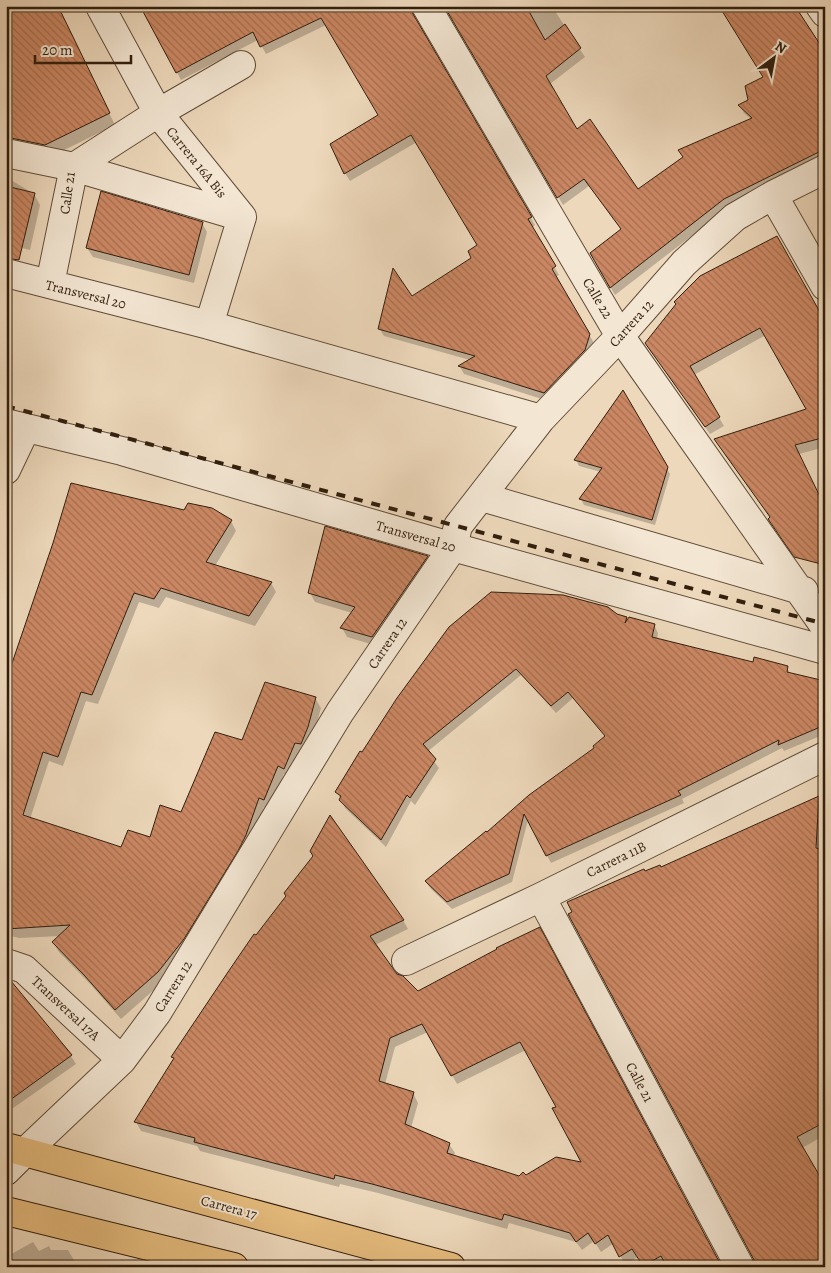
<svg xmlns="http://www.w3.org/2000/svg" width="831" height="1273" font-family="Alegreya,serif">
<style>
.shadow{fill:#0003;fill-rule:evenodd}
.building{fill:url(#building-back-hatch);stroke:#311e0d;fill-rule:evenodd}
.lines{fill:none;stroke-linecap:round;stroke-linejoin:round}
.street-casing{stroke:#604c38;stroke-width:30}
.secondary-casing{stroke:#311e0d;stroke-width:30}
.primary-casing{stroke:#311e0d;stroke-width:30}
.street{stroke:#f3e6d3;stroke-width:28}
.secondary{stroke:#f3e6d3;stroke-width:28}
.primary{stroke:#e6bc7e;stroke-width:28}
.rail{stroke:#311e0d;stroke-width:4;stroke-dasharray:9 9;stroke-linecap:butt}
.labels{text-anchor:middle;stroke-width:4;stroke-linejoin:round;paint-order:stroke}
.street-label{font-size:14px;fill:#311e0d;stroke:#f3e6d3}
</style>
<defs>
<pattern id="building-back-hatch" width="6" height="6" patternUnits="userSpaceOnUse" patternTransform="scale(1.25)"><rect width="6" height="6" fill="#cb8763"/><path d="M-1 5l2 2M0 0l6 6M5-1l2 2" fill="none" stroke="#a56e50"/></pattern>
</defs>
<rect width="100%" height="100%" fill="#edd8bb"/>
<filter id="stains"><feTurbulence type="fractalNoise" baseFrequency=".004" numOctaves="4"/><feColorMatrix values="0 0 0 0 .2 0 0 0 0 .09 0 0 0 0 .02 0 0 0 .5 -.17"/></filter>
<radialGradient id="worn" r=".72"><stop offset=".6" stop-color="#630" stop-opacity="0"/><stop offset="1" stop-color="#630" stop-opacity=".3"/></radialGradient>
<!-- shadow -->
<path class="shadow" d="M6,6h51l58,119 -63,31 -46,-6z
M142,6h275l-3,9 2,8 119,202 -3,3 27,47 -4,2 39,66 -5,16 -41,42 -84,-27 -4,-7 10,-7 -86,-24 -5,-8 33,-31 61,-39 6,-13 -62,-103 -67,39 -5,-8 35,-58 -54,-90 -60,29 -8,-14 -77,40z
M446,6h109l-2,2 32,49 -35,27 26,47 62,59 114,-70 -8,-7 -4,-7 85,-54v107l-96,48 -114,88 -24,-41 31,-24 -33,-44 -26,19z
M6,177l28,17 6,11 -10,45 -24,-6z
M202,223l5,9 -13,51 -101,-26 -6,-9z
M677,304l148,19v124l-26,7 24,51 2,-1v59l-45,-33 -64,-90 92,-30 -42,-75 -72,40 30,51 -14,8 -58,-82z
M623,392l47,82 -15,51 -71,-20 -3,-6 20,-27 -22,-6 -3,-6z
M231,521l5,10 -21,35 56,17 5,9 -21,34 -89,-29 -7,11 -20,-6 -41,102 -12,-3 -23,65 -14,-5 -19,58 91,29 30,-9 30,-25 62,-73 72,-43 6,10 -8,29 -23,41 -6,-4 -15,36 -5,-3 -13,38 -87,136 -43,38 -30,-34 -32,-33 -6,-10 8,-6 -42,2 -13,-3v-251z
M427,557l5,9 -55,80 -30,-9 -5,-9 10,-15 -37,-11 -5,-9z
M617,615l9,3 2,3 26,4 4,8 -1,7 97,24 33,4 4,7 34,7v52l-41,17 -2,-3 -100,51 2,4 -133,60 -23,-43 -16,62 -60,27 -21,-20 -5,-7 169,-134 11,-11 -33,-39 -17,15 -35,-38 -94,77 12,16 -24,37 -4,-4 -25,46 -41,-39 -8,-16 49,-76z
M819,798l6,10v327l-23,13 -157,-276 16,-4z
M403,920l5,9 -33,16 21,30 22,17 81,-42 168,314 -4,3h-18l-7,-10 -13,8 -11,-22 -13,9 -7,-11 -12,9 -6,-8 -67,-19 -2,6 -129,-36 -38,-9 -1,3 -139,-36 -3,-5 -56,-15 -5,-9 38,-63 -2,-2 57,-84zM428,1032l29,52 69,-34 31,57 26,57 -64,13 -65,-21 1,-3 -6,-9 -38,-16 7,-25 -5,-10 -28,-9 10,-37z
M6,983l8,4 57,69 5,8 -70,49z
M33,1242l6,9 10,-5 2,4h17l10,17h-72v-10z"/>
<!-- building -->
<path class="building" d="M6,6h52l52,107 -65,32 -39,-8z
M140,6h270l3,8 119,203 -4,2 28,47 -4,3 38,65 -5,16 -41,43 -86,-27 17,-10 -97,-27 15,-61 19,28 59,-38 -3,-7 9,-6 -66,-110 -67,39 -14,-30 48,-29 -57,-97 -61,29 -7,-15 -77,41z
M444,6h82l19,34 20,-16 16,24 -35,28 31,53 13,-10 48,70 45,-32 -5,-7 74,-32 -14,-13 10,-5 -3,-14 18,-9 -44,-71h76l30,46v97l-101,50 -114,89 -20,-35 31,-24 -37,-50 -27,19z
M6,186l29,7 -16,67 -13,-2z
M101,191l102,31 -14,53 -103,-27z
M777,236l48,85v122l-3,-5 -27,7 30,62v58l-31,-8 -26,-38 2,-2 -56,-78 92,-30 -46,-81 -70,38 30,51 -15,10 -60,-84 31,-39 -2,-2 26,-26z
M623,390l45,77 -16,53 -73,-21 23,-31 -28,-8z
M71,483l113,27 4,-7 24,5 20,12 -26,42 66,20 -23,34 -88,-28 -7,11 -20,-6 -42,102 -11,-3 -23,65 -15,-5 -20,63 98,32 7,-17 22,7 10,-32 21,7 34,-80 27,8 23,-58 51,15 -8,30 -7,17 -6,-1 -11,26 -6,-3 -14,34 -5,-2 -13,37 -8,16 -54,88 -26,33 -43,38 -31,-35 -32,-33 18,-17 -64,4v-257h3l44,-129z
M325,526l103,30 -56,81 -32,-9 15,-21 -47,-14z
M491,592l72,3 45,12 9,7 10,3 -2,6 4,-6 26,7 -3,13 101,25 1,-5 34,9 -1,6 38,9v44l-47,20 1,-5 -101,51 3,4 -135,61 -22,-42 -15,60 -62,28 -22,-21 61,-50 1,1 42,-37 65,-47 -1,-2 12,-10 -37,-44 -17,14 -35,-37 -93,75 13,15 -26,39 -3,-3 -26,45 -42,-40 2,-4 -6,-4 25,-41 2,1 35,-54 52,-71z
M819,796l-3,52 9,2v272l-28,15 28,48v82h-69l-2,-7 -186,-346 4,-2 -5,-10 77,-33 1,2 15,-6 1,2z
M330,815l74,105 -34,16 27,38 6,2 15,15 79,-42 -1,-1 44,-21 182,340h-55l-6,-11 -18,10 -11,-17 -13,8 -11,-22 -13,9 -7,-11 -12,9 -6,-9 -66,-19 -2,6 -130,-36 -37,-9 -1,4 -140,-37 1,-4 -61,-16 40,-64 -3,-1 57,-85 26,-38 2,1 30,-39 -2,-3 29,-37 -3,-5zM422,1024l29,52 69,-34 36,65 -4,1 29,54 -25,-5 -30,18 -3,-3 -4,4 -72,-23 3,-10 -45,-19 9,-32 -35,-11 11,-43z
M6,980l5,1 61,74 -66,48z"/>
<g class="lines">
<defs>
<path id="street" d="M100,6l58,107 84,104 -33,108
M426,6l194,330 205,291
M820,6l5,7
M6,153l68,14 168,50
M74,167l84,-54 83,-48
M773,195l52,91
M6,273l203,52 332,94
M50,284l24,-117
M6,423l116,28 331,96 372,103
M6,470l20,-42
M482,497l322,94
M541,897l199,370
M406,961l135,-64 284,-141
M6,963l18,6 98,91
M25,1152l97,-92 35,-47 183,-301 113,-165 5,-21 83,-107 79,-83 64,-73 51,-46 38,-22 52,-26"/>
<path id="secondary" d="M6,1171l19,-19"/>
<path id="primary" d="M6,1147l445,120
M6,1211l228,56"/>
</defs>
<!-- street casing -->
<use href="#street" class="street-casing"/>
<!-- secondary casing -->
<use href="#secondary" class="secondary-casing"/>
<!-- primary casing -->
<use href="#primary" class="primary-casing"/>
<!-- street -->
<use href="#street" class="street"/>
<!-- secondary -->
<use href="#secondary" class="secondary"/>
<!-- primary -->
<use href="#primary" class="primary"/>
<!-- rail -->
<path class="rail" d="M6,406l819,218"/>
</g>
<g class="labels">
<!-- street labels -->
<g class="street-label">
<text transform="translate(197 162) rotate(51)" y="5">Carrera 16A Bis</text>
<text transform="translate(67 193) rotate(-82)" y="5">Calle 21</text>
<text transform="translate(86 294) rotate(14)" y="5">Transversal 20</text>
<text transform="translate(598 298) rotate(59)" y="5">Calle 22</text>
<text transform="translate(631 323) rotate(-48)" y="5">Carrera 12</text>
<text transform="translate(416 536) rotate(16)" y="5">Transversal 20</text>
<text transform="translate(387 643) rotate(-56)" y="5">Carrera 12</text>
<text transform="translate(616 859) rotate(-26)" y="5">Carrera 11B</text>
<text transform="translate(173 986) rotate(-58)" y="5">Carrera 12</text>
<text transform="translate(66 1008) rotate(43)" y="5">Transversal 17A</text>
<text transform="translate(640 1082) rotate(62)" y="5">Calle 21</text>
<text transform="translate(229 1207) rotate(15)" y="5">Carrera 17</text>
</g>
</g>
<!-- margin -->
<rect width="831" height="1273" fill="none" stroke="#edd8bb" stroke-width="25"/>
<rect x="8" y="8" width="816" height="1258" fill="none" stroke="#311e0d" stroke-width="2.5"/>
<rect x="12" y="12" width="806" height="1248" fill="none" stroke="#311e0d"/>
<!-- north arrow -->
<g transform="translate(774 58) rotate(32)" stroke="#f3e6d3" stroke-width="4" paint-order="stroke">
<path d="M0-4L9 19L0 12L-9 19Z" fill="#311e0d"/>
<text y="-8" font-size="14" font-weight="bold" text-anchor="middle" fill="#311e0d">N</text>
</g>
<!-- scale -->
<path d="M35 55v8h96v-8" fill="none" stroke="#311e0d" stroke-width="2.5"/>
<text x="42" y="55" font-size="15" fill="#311e0d" stroke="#f3e6d3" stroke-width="4" paint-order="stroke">20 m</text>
<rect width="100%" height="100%" filter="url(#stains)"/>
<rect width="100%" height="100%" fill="url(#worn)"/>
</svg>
